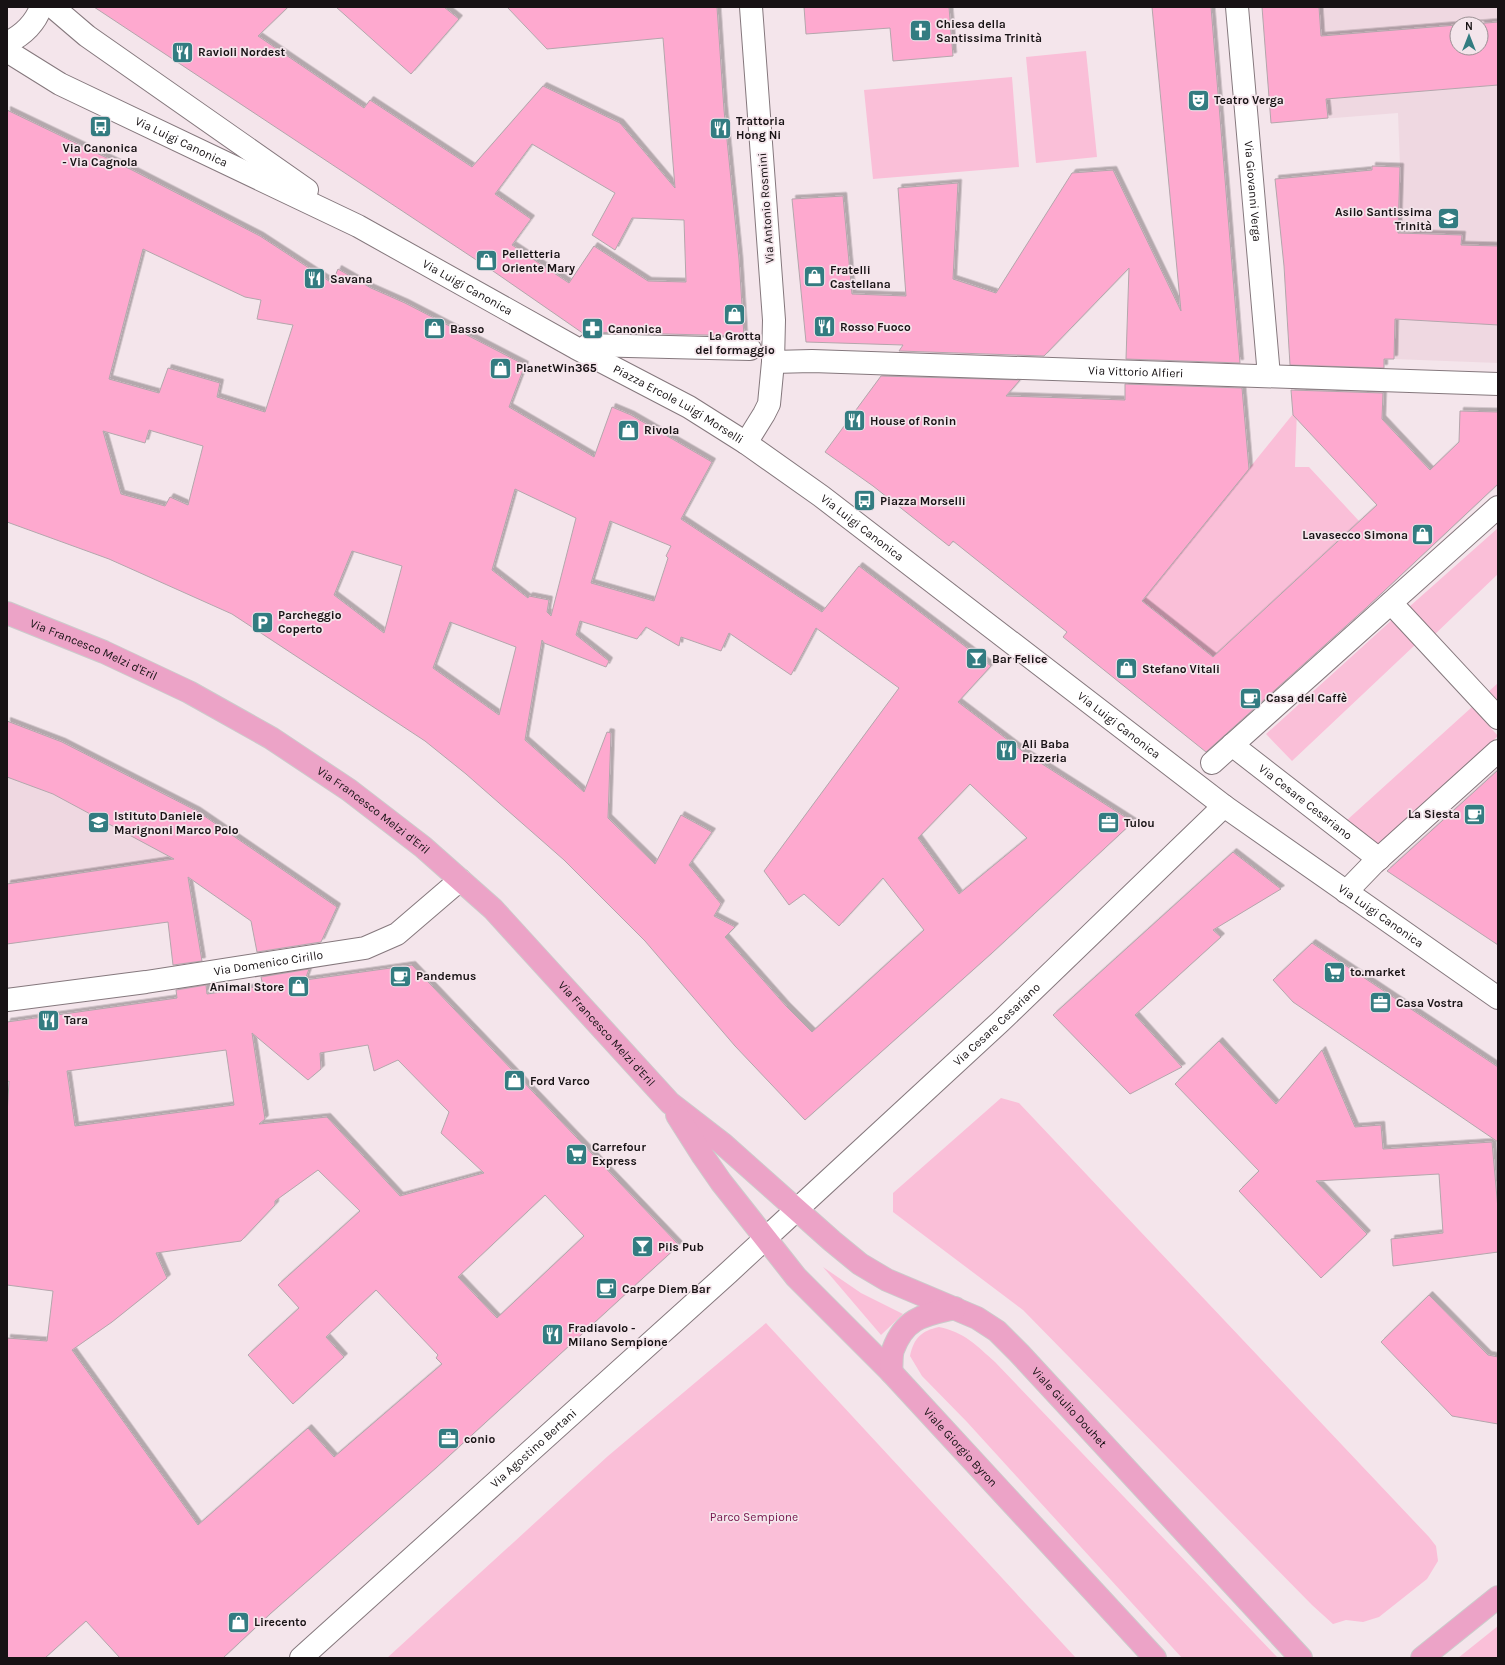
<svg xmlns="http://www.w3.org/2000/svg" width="1505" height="1665" font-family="Karla,sans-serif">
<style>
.built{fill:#efd8e1;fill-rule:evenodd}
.green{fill:#fabfd8}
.building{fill:#fea9cf;stroke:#b4a6ac;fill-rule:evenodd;filter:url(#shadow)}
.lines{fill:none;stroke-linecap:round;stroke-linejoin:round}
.minor-casing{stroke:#85787d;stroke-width:24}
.major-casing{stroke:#cccbcb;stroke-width:24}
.minor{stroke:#fff;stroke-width:22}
.major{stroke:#eca3c7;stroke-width:22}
.labels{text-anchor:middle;stroke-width:3.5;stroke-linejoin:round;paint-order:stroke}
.poi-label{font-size:12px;font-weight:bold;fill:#171214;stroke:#f4e5eb;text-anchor:start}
.street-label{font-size:12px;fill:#171214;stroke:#f4e5eb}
.park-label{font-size:12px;fill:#74134b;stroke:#f4e5eb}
</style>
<defs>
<filter id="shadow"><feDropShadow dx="3.5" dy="-3.5" stdDeviation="0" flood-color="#0004"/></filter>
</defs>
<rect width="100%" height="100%" fill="#f4e5eb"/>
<!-- built -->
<path class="built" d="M1262,7h236v356l-104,-4 6,-192 -2,-54 -127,10zM1457,24h24v24h-24z
M7,721l190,90 -35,63 6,48 -161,22z"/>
<!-- green -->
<path class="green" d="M1086,51l11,106 -61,6 -10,-106z
M1012,77l7,90 -146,12 -9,-89z
M1297,409l-2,58h14l50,54 -168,156 -1,-38 -48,-38z
M1498,528v46l-65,62 -24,-29z
M1393,619l23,25 -124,117 -26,-27z
M1498,683v21l-11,-11z
M1472,707l26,29 -125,114 -27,-29z
M1001,1098l18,5 410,434 7,9 2,15 -11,18 -48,38 -16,5 -17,-2 -13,4 -21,-19 -289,-295 -130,-98v-19z
M823,1267l38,26 42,21 -22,21z
M766,1323l310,335h-689l221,-202z
M939,1327c25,5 37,18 56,35l283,296h-96l-215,-236 -45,-46 -12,-20c4,-18 11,-25 29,-29z
M1498,1626v32h-40z"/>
<!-- building -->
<path class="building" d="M94,7h194l-30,29 106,72 6,-8 102,67 71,-81 77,37 55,65 -12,-150 -116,11 -40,-42h210l7,103 15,149 5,77 -156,-4 -4,2 -91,-63zM532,144l83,49 -23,42 23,15 17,-32 52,2 2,62 -38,-1 -54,-35 -25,37 -57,-38 19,-26 -36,-25z
M336,7h108l15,12 -48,55z
M804,7h145l4,49 -60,5 -3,-33 -84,6z
M1152,7h59l29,356 -114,-4 3,-91 -85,88 -145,-5 4,-6 -97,-3 -14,-143 51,-3 9,98 54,2 -8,-108 60,-5 -5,96 43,14 76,-120 41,-3 68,141z
M1262,7h57l2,29 136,-11v23h24v-24h-7l24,-2v63l-172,14 2,19 -57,5z
M7,110l125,60 128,66 72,47 6,-14 33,19 34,15 120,62 -16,42 85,50 18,-50 19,8 81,47 -31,57 141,93 37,-46 132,100 -33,36 67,51 108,69 -141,131 -187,167 -70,-74 -90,-105 -81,-81 -98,-86 -41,-33 -193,-127 -123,-55 -102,-37zM143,249l102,48 16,3 -4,19 36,6 -28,87 -48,-15 3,-14 -52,-15 -9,25 -50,-14zM149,430l54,16 -15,59 -18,-8 -5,9 -44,-12 -18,-63 42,12zM515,489l61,29 -25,98 -4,-4 2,-12 -20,-4 -1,2 -36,-28zM610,521l61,25 -5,10 2,2 -14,43 -63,-18zM352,551l50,15 -18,67 -50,-38zM580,621l57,18 9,-12 33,19 2,-9 40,14 8,-18 62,42 25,-47 83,60 -135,183 25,34 15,-11 35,32 44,-48 41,52 -112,102 -26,-26 -61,-69 10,-10 -21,-11 7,-12 -32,-39 23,-33 -31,-17 -26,49 -47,-46 3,-85 -4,-1 -23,60 -59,-52 17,-100 2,3 62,24 3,-6 -33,-26zM450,622l66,25 -17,68 -66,-47zM970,784l57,54 -68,56 -41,-56z
M1372,166l28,1 -2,66 64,2 -1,10 37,1v79l-103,-6 -1,40h-10v9l-94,-3 -6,-99 -9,-87 97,-9z
M881,376l139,4 -14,16 62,2 57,2v-16l117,4 7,81 -107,132 71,56 164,-152 -84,-90 -2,-25 92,3 -1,26 48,51 29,-28 1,-31 38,1v72l-132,124 -160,144 -143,-115 4,-5 -114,-91 -4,5 -76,-60 -48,-34z
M7,721l55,21 135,69 140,96 -16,35 -64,10 -6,-31 -63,-44 14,84 -29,4 -5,-43 -161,22v-60l167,-25 -121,-65 -46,-17z
M1498,770v175l-111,-74z
M1233,852l48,37 -68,41 8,7 -86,78 47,52 -52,27 -77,-79z
M1312,943l186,124v75l-205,-140 -20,-22z
M412,965l267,280 -242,222 -167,147 -47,44h-103l-34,-37 -41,37h-38v-320l40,3 6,-50 -46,-6v-170l2,-34 -2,1v-60l170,-24 -1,-8 30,-5 1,9 56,-8 -2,-9 48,-8 -4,11zM252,1033l56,47 13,-11 -1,-16 48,-8 6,26 24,-11 51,52 -8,21 43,40 -84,23 -73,-79 -68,7 6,-5zM226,1050l8,55 -159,21 -8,-55zM318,1170l42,41 -82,74 21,23 -51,47 45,49 51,-47 -18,-20 50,-47 62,65 -2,3 6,6 -108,93 -26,-29 -110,97 -126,-175 40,-28 55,-44 -11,-25 85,-12 34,-36v-4zM545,1195l39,41 -87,82 -39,-41z
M1219,1041l57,63 46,-54 33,77 26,-2 2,24 109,-7 6,67v43l-105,14 -2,-27 52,-6 -4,-59 -123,7 51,53 -46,44 -82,-87 20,-20 -84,-87z
M1429,1295l59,60 10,2v67l-46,-8 -71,-74z"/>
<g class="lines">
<defs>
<g id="minor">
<path d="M53,7l34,29 220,154"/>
<path id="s1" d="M1237,7l32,369"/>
<path d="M7,43c16,-8 28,-19 34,-36"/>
<path id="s2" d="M7,51l53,33 298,142 218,122 113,59 57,36 75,53 403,310 274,192"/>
<path d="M588,345l162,4"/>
<path id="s3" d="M773,362l39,-1 686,23"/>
<path d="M746,443l18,-29 5,-10 4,-42 1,-42 -23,-313"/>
<path d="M1391,603l107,115"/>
<path id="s4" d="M1232,745l147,114"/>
<path d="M1212,763l286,-256"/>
<path d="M1346,892l28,-29 124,-112"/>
<path id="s5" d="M7,1000l139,-18 219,-34 32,-14 63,-54"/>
<path id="s6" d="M301,1658l427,-385 272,-251 224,-216"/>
</g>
<g id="major">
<path id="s7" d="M7,613l97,39 85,40 82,46 78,52 74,57 70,62 177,194 53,41 109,97 28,23 27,16 90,38 20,13 22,22 282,305"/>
<path id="s8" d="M677,1115l26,41 18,26 75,95 95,95 264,286"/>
<path d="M891,1372c1,-7 0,-16 2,-22 12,-33 32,-35 62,-42"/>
<path d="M1422,1658l76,-61"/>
</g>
</defs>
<!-- minor casing -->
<use href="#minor" class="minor-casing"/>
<!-- major casing -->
<use href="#major" class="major-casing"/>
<!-- minor -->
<use href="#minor" class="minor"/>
<!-- major -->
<use href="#major" class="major"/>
</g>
<!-- icons -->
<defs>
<symbol id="church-square" viewBox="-11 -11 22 22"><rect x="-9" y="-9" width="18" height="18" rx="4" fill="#337c81" stroke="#f4e5eb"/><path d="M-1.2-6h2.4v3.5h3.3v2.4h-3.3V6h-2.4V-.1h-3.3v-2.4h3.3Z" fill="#fff"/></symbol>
<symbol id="restaurant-square" viewBox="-11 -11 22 22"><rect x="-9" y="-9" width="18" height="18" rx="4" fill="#337c81" stroke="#f4e5eb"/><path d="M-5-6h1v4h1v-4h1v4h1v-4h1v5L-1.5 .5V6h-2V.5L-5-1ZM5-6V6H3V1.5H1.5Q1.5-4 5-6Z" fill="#fff"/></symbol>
<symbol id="theatre-square" viewBox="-11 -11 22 22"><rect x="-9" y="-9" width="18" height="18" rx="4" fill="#337c81" stroke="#f4e5eb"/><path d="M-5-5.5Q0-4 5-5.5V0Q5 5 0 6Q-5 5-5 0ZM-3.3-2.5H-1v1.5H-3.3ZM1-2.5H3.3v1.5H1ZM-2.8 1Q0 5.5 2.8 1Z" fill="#fff"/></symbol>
<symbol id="bus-square" viewBox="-11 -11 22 22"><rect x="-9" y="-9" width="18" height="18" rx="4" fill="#337c81" stroke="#f4e5eb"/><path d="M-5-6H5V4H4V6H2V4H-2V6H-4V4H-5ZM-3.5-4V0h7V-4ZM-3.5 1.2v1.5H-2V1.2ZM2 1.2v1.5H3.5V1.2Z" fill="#fff"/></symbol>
<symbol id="school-square" viewBox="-11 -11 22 22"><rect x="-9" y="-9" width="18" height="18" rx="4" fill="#337c81" stroke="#f4e5eb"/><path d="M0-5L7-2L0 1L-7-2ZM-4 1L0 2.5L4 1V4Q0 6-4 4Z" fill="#fff"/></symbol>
<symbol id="shop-square" viewBox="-11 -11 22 22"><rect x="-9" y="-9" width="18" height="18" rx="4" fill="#337c81" stroke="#f4e5eb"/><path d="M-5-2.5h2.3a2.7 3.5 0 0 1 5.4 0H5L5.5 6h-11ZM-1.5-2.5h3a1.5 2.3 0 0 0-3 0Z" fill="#fff"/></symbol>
<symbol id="pharmacy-square" viewBox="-11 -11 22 22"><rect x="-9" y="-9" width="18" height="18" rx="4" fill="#337c81" stroke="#f4e5eb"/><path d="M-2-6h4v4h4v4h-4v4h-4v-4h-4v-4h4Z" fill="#fff"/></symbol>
<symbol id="parking-square" viewBox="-11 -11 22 22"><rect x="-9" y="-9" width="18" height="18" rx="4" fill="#337c81" stroke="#f4e5eb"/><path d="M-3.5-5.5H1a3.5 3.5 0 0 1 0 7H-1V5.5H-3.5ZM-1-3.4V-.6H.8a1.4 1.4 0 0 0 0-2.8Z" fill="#fff"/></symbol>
<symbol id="bar-square" viewBox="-11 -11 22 22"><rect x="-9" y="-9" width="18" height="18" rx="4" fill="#337c81" stroke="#f4e5eb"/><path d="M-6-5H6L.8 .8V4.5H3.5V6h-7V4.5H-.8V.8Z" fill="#fff"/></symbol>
<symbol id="cafe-square" viewBox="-11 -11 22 22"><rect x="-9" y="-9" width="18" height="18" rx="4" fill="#337c81" stroke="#f4e5eb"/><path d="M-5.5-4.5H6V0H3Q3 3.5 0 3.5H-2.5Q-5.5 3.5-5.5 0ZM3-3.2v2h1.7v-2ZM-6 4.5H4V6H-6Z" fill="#fff"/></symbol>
<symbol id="office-square" viewBox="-11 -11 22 22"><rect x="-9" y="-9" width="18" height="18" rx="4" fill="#337c81" stroke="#f4e5eb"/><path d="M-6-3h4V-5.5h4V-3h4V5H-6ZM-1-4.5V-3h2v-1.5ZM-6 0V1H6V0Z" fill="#fff"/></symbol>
<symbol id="supermarket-square" viewBox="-11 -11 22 22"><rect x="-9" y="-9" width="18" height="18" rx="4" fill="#337c81" stroke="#f4e5eb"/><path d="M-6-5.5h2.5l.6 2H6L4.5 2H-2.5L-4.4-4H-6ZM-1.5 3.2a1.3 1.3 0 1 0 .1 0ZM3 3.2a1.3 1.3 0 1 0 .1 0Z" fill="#fff"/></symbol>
</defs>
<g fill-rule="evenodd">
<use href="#church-square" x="908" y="18" width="25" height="25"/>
<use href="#restaurant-square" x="170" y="40" width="25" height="25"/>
<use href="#theatre-square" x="1186" y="88" width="25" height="25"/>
<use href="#bus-square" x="88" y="114" width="25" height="25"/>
<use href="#restaurant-square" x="708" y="116" width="25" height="25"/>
<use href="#school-square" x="1436" y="206" width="25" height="25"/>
<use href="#shop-square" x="474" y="248" width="25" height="25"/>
<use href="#shop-square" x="802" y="264" width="25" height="25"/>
<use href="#restaurant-square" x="302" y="266" width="25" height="25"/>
<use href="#shop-square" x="722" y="302" width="25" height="25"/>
<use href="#restaurant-square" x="812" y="314" width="25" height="25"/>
<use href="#shop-square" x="422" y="316" width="25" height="25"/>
<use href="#pharmacy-square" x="580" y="316" width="25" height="25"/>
<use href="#shop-square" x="488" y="356" width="25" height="25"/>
<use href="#restaurant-square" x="842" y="408" width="25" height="25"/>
<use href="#shop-square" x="616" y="418" width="25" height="25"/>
<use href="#bus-square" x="852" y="488" width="25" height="25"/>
<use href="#shop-square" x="1410" y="522" width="25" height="25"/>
<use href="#parking-square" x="250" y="610" width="25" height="25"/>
<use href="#bar-square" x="964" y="646" width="25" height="25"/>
<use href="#shop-square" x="1114" y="656" width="25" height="25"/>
<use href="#cafe-square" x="1238" y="686" width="25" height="25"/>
<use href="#restaurant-square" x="994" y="738" width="25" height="25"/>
<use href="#cafe-square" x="1462" y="802" width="25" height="25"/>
<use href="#school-square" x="86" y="810" width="25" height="25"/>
<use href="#office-square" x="1096" y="810" width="25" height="25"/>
<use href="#supermarket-square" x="1322" y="960" width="25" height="25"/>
<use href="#cafe-square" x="388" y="964" width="25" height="25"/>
<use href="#shop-square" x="286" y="974" width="25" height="25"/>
<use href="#office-square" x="1368" y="990" width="25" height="25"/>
<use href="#restaurant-square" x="36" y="1008" width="25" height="25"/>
<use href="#shop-square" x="502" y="1068" width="25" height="25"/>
<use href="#supermarket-square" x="564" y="1142" width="25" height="25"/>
<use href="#bar-square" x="630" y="1234" width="25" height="25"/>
<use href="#cafe-square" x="594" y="1276" width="25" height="25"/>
<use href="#restaurant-square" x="540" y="1322" width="25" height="25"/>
<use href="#office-square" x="436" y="1426" width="25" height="25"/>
<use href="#shop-square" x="226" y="1610" width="25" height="25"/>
</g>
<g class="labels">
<!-- poi labels -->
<g class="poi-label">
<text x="936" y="28">Chiesa della<tspan x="936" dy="14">Santissima Trinità</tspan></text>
<text x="198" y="56">Ravioli Nordest</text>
<text x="1214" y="104">Teatro Verga</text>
<text x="736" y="125">Trattoria<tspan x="736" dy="14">Hong Ni</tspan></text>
<text x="100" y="152" text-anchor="middle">Via Canonica<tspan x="100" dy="14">- Via Cagnola</tspan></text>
<text x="1432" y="216" text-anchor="end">Asilo Santissima<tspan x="1432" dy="14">Trinità</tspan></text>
<text x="502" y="258">Pelletteria<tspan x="502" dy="14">Oriente Mary</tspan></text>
<text x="830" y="274">Fratelli<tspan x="830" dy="14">Castellana</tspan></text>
<text x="330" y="283">Savana</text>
<text x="840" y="331">Rosso Fuoco</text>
<text x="450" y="333">Basso</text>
<text x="608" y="333">Canonica</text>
<text x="735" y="340" text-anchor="middle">La Grotta<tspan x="735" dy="14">del formaggio</tspan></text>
<text x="516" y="372">PlanetWin365</text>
<text x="870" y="425">House of Ronin</text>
<text x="644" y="434">Rivola</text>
<text x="880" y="505">Piazza Morselli</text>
<text x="1408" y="539" text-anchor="end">Lavasecco Simona</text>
<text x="278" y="619">Parcheggio<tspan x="278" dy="14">Coperto</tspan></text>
<text x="992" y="663">Bar Felice</text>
<text x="1142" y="673">Stefano Vitali</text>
<text x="1266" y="702">Casa del Caffè</text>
<text x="1022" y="748">Ali Baba<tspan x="1022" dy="14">Pizzeria</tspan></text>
<text x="1460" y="818" text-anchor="end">La Siesta</text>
<text x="114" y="820">Istituto Daniele<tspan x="114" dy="14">Marignoni Marco Polo</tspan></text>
<text x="1124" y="827">Tulou</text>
<text x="1350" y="976">to.market</text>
<text x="416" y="980">Pandemus</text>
<text x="284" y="991" text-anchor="end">Animal Store</text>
<text x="1396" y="1007">Casa Vostra</text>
<text x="64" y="1024">Tara</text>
<text x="530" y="1085">Ford Varco</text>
<text x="592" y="1151">Carrefour<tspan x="592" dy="14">Express</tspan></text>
<text x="658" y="1251">Pils Pub</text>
<text x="622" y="1293">Carpe Diem Bar</text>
<text x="568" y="1332">Fradiavolo -<tspan x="568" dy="14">Milano Sempione</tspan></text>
<text x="464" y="1443">conio</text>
<text x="254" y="1626">Lirecento</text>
</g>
<!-- street labels -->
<g class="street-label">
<text dy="4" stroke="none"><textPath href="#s2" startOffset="197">Via Luigi Canonica</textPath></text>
<text dy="4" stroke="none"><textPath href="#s1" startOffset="185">Via Giovanni Verga</textPath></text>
<text transform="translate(766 208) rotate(-94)" y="4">Via Antonio Rosmini</text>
<text dy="4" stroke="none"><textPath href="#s2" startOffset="518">Via Luigi Canonica</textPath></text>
<text dy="4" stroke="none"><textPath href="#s3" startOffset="363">Via Vittorio Alfieri</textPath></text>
<text dy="4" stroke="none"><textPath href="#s2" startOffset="759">Piazza Ercole Luigi Morselli</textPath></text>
<text dy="4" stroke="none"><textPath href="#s2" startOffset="981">Via Luigi Canonica</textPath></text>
<text dy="4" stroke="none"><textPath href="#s7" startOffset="94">Via Francesco Melzi d'Eril</textPath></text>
<text dy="4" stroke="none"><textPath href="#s2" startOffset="1305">Via Luigi Canonica</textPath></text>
<text dy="4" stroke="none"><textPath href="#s4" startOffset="93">Via Cesare Cesariano</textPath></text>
<text dy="4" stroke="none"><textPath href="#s7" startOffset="418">Via Francesco Melzi d'Eril</textPath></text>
<text dy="4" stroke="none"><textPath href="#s2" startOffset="1629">Via Luigi Canonica</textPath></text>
<text dy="4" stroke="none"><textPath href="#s5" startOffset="264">Via Domenico Cirillo</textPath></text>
<text dy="4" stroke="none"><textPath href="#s6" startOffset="941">Via Cesare Cesariano</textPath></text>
<text dy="4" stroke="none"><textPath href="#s7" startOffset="742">Via Francesco Melzi d'Eril</textPath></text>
<text dy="4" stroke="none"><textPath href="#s7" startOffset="1343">Viale Giulio Douhet</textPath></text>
<text dy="4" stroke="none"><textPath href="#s8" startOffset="438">Viale Giorgio Byron</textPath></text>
<text dy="4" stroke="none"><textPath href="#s6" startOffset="313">Via Agostino Bertani</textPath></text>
</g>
<!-- park labels -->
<g class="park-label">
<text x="754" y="1521">Parco Sempione</text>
</g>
</g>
<!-- border -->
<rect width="1505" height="1665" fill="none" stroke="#171214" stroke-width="16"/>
<!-- north arrow -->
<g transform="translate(1469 36)"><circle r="19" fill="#f4e5eb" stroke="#9c9195"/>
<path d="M0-3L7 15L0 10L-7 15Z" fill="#337c81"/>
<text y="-6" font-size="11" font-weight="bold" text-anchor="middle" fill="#171214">N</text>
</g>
</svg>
